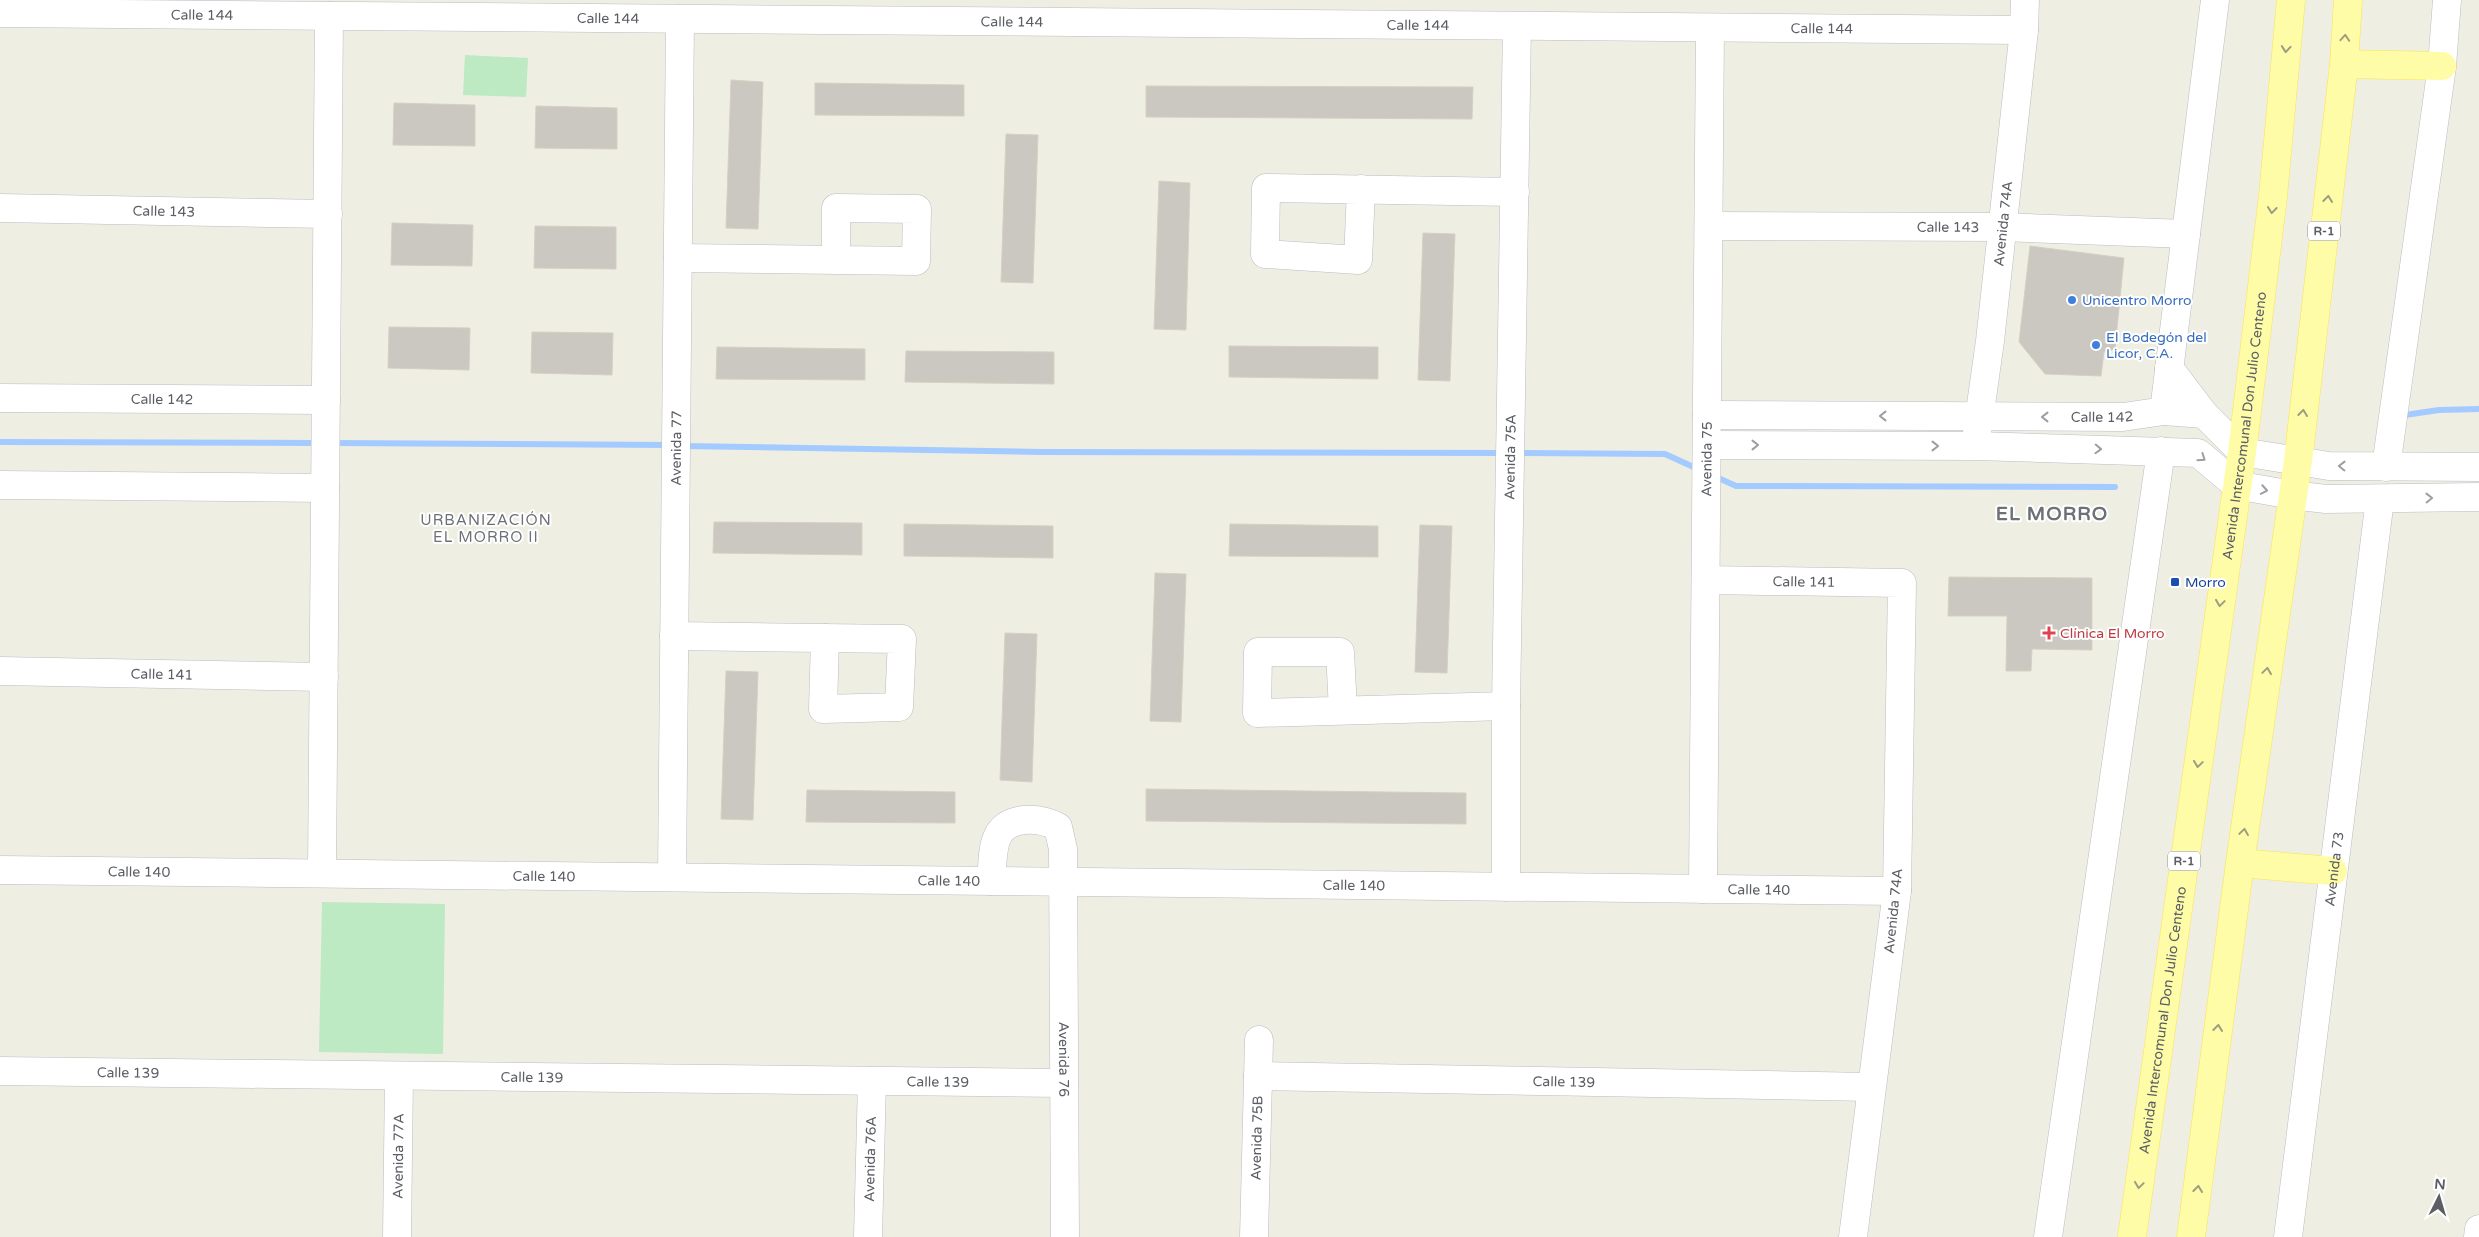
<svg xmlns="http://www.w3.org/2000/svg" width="2479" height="1237" font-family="'Varela Round',sans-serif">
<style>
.green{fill:#bde9c3}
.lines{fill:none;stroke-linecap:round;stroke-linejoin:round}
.stream{stroke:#a3cbff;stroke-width:6}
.building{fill:#cac8c0;stroke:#d4d1c1}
.minor-casing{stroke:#bbbcc3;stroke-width:29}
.major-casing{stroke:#fde34e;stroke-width:29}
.minor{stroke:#fff;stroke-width:28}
.major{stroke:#fffca8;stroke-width:28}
.oneway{stroke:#9d9d80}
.oneway2{stroke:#9d9ea3}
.shop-dot{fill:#3f7fe0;stroke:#fff;stroke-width:2}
.transit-dot{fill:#1a4fb4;stroke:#fff;stroke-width:2}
.health-dot{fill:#e0444e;stroke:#fff;stroke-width:2}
.labels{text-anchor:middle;stroke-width:4;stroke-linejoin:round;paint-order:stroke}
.shield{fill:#fff;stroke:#8c8e93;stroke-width:1}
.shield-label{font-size:12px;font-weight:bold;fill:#5b5e65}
.street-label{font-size:14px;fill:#5b5e65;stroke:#fff}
.shop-label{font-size:14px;fill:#366cbe;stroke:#fff;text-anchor:start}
.transit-label{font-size:14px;fill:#164399;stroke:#fff;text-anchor:start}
.health-label{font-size:14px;fill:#be3a42;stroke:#fff;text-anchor:start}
.neighbourhood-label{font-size:15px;letter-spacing:1px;fill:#6c7077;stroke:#fff}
.district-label{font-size:19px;font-weight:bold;letter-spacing:1px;fill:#6c7077;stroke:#fff}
</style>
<rect width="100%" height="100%" fill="#efeee3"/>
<!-- green -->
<path class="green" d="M465,55l63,3 -2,39 -63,-2z
M322,902l123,2 -2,150 -124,-2z"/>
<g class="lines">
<!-- stream -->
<path class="stream" d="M2405,415l34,-5 40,-1
M0,442l318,1
M331,443l340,2
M683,446l358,6 462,1
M1516,453l149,1 35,16
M1714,476l22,10 379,1"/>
</g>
<!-- building -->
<path class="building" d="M731,80l32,2 -5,147 -32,-1z
M815,83l149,2v31l-149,-1z
M1146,86l327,1 -1,32 -326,-2z
M394,103l81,2v41l-82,-1z
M536,106l81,2v41l-82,-1z
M1006,134l32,1 -5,148 -32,-1z
M1159,181l31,2 -4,147 -32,-1z
M392,223l81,2 -1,41 -81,-1z
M535,226l81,1v42l-82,-1z
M1423,233l32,1 -5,147 -32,-1z
M2030,246l94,12 -9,91 -11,3 -3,24 -56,-2 -26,-32z
M389,327l81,1 -1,42 -81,-2z
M532,332l81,1 -1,42 -81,-2z
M1229,346l149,1v32l-149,-2z
M717,347l148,2v31l-149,-1z
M906,351l148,1v32l-149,-2z
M714,522l148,1v32l-149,-2z
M904,524l149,2v32l-149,-2z
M1230,524l148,2v31l-149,-1z
M1420,525l32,1 -5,147 -32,-1z
M1155,573l31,1 -5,148 -31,-1z
M1949,577l143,1v72l-60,-1 -1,22h-25l1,-55h-59z
M1005,633l32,1 -5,148 -32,-2z
M726,671l32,1 -5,148 -32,-1z
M1146,789l320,4v31l-320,-3z
M807,790l148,2v31l-149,-1z"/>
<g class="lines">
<defs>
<g id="minor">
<path id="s1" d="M0,13l2024,17"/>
<path d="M1361,189l-3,71 -93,-6 1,-66c83,1 166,3 249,4"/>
<path id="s2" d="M0,208l328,6"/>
<path id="s3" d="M1709,226l293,1 184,7"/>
<path d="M678,258l238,3 1,-52 -81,-1v52"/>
<path d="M2169,368l35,46 38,38 87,14 150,1"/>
<path id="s4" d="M0,398l326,2"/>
<path d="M2164,411l51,-411"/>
<path id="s5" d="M1707,415l416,2 41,-6 40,3"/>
<path id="s6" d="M1977,433l13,-92 34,-311 1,-30"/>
<path d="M1707,445l268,1 223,7 38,32 56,10 34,4 153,-2"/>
<path d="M2386,467l56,-401 5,-66"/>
<path d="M0,485l325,3"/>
<path id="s7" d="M1706,580l196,3 -5,308 -44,346"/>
<path d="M674,636l228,3 -3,68 -76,2 2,-71"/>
<path id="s8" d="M0,671l324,6"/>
<path d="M1343,710l-3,-58h-82l-1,61 249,-7"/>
<path id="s9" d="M0,870l1897,21"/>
<path d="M322,873l7,-857"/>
<path id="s10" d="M672,877l8,-858"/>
<path id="s11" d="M991,881c3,-28 -2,-57 33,-61 12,-1 23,1 34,7l5,22 2,388"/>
<path id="s12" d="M1506,887v-181l11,-680"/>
<path id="s13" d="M1703,889l7,-861"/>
<path id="s14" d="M0,1071l1064,12"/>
<path id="s15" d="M1258,1076l613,11"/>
<path id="s16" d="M397,1237l2,-161"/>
<path id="s17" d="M868,1237l4,-156"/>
<path id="s18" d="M1254,1237l5,-197"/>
<path d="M2048,1237l113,-786"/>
<path id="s19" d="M2288,1237l92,-738"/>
<path d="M2478,1237l1,-8"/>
</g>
<g id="major">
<path d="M2344,64l98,2"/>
<path d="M2240,863l93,8"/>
<path id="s20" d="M2132,1237l110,-785 31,-256 18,-196"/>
<path d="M2191,1237l49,-374 58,-402 46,-397 4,-64"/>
</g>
</defs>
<!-- minor casing -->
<use href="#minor" class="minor-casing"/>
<!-- major casing -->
<use href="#major" class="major-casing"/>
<!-- minor -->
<use href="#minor" class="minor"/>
<!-- major -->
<use href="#major" class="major"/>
</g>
<!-- one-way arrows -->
<defs><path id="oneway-chevron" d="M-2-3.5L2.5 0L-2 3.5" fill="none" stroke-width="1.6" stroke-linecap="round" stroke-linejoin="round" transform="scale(1.25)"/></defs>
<g class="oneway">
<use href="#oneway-chevron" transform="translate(2345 38) rotate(-86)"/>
<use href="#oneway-chevron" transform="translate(2286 49) rotate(95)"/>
<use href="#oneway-chevron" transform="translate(2328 199) rotate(-83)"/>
<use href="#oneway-chevron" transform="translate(2272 210) rotate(97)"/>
<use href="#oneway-chevron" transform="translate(2303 413) rotate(-83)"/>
<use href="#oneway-chevron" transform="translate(2220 603) rotate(98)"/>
<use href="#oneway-chevron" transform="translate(2267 671) rotate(-82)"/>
<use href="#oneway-chevron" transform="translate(2198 764) rotate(98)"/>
<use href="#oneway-chevron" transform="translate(2244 832) rotate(-82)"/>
<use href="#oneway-chevron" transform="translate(2218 1028) rotate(-83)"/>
<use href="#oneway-chevron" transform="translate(2139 1185) rotate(98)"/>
<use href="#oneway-chevron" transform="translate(2198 1189) rotate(-83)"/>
</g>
<g class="oneway2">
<use href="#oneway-chevron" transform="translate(1883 416) rotate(-180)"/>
<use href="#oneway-chevron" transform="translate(2045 417) rotate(-180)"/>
<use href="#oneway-chevron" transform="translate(1755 445)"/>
<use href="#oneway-chevron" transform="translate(1935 446)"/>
<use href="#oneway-chevron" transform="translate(2098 449) rotate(2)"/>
<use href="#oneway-chevron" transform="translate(2202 458) rotate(35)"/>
<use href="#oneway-chevron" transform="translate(2342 466) rotate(-179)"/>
<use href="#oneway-chevron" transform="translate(2264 490) rotate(10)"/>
<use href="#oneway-chevron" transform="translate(2429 498) rotate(-1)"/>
</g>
<!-- markers -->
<g class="shop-dot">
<circle cx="2072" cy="300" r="5"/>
<circle cx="2096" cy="345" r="5"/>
</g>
<rect class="transit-dot" x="2170" y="577" width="10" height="10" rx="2.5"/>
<path class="health-dot" d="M2046.5 625.5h5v5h5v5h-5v5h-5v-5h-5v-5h5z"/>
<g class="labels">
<!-- shield labels -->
<g class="shield">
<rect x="2308" y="221.5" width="32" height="19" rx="4"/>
<rect x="2168" y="851.5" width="32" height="19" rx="4"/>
</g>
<g class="shield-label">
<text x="2324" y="235">R-1</text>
<text x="2184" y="865">R-1</text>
</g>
<!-- street labels -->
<g class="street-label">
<text dy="5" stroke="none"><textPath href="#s1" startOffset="202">Calle 144</textPath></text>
<text dy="5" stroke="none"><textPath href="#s1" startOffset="608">Calle 144</textPath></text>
<text dy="5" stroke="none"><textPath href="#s1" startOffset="1012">Calle 144</textPath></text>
<text dy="5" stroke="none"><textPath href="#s1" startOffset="1418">Calle 144</textPath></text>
<text dy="5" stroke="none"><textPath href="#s1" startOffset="1822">Calle 144</textPath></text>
<text dy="5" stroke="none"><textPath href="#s2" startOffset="164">Calle 143</textPath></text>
<text dy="5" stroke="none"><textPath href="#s6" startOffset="211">Avenida 74A</textPath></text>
<text dy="5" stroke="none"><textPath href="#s3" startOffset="239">Calle 143</textPath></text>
<text dy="5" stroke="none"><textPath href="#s4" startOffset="162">Calle 142</textPath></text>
<text dy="5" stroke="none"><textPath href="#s5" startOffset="395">Calle 142</textPath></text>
<text dy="5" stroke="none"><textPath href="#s20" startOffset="819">Avenida Intercomunal Don Julio Centeno</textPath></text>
<text dy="5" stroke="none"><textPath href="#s10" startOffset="429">Avenida 77</textPath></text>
<text dy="5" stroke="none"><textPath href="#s12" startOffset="430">Avenida 75A</textPath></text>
<text dy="5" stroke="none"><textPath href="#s13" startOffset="430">Avenida 75</textPath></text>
<text dy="5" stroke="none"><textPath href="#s7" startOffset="98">Calle 141</textPath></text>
<text dy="5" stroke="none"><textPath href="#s8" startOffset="162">Calle 141</textPath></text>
<text dy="5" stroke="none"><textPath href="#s19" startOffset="371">Avenida 73</textPath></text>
<text dy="5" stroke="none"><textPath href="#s9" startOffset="139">Calle 140</textPath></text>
<text dy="5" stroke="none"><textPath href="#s9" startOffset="544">Calle 140</textPath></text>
<text dy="5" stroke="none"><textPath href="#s9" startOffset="949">Calle 140</textPath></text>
<text dy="5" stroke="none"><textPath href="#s9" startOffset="1354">Calle 140</textPath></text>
<text dy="5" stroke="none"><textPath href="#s9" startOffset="1759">Calle 140</textPath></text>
<text transform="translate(1893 911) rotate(-84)" y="5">Avenida 74A</text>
<text dy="5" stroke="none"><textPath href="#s20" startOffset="219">Avenida Intercomunal Don Julio Centeno</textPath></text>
<text dy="5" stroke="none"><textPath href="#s11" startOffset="346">Avenida 76</textPath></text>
<text dy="5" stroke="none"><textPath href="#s14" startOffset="128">Calle 139</textPath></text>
<text dy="5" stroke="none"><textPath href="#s14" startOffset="532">Calle 139</textPath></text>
<text dy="5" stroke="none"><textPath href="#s14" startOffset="938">Calle 139</textPath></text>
<text dy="5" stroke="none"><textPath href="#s15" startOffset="306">Calle 139</textPath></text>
<text dy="5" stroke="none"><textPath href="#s18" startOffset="99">Avenida 75B</textPath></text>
<text dy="5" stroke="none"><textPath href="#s16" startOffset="81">Avenida 77A</textPath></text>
<text dy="5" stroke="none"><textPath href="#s17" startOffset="78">Avenida 76A</textPath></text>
</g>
<!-- shop labels -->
<g class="shop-label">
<text x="2082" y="305">Unicentro Morro</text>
<text x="2106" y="342">El Bodegón del<tspan x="2106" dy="16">Licor, C.A.</tspan></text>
</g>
<!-- transit labels -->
<g class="transit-label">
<text x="2185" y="587">Morro</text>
</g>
<!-- health labels -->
<g class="health-label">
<text x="2060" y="638">Clínica El Morro</text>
</g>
<!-- neighbourhood labels -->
<g class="neighbourhood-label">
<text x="486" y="525">URBANIZACIÓN<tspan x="486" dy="17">EL MORRO II</tspan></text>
</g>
<!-- district labels -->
<g class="district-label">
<text x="2052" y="520">EL MORRO</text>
</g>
</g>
<!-- north arrow -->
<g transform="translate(2439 1197) rotate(5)" stroke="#ffffff" stroke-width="4" paint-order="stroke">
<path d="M0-4L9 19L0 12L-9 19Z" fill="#5b5e65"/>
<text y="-8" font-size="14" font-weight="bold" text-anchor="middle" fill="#5b5e65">N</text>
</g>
</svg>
